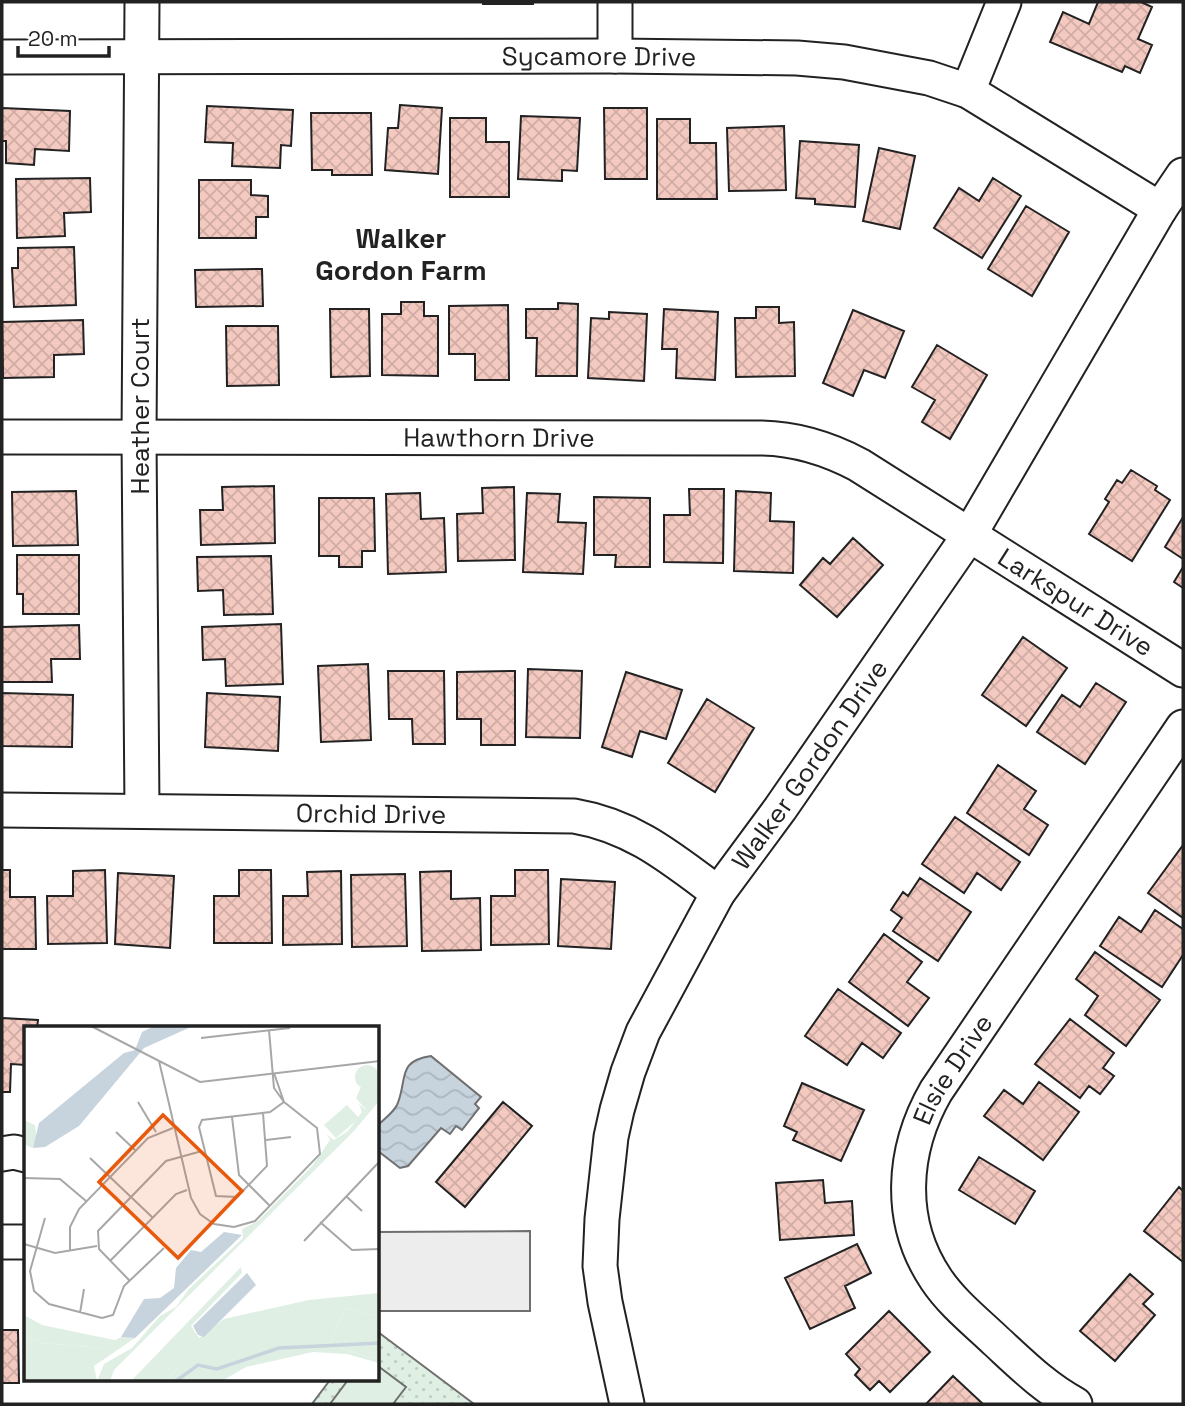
<svg xmlns="http://www.w3.org/2000/svg" width="1185" height="1406" font-family="'Space Grotesk',sans-serif">
<style>
.park{fill:url(#park-dots);stroke:#6f6f6f;stroke-width:2}
.garden{fill:#e0efe3;stroke:#6f6f6f;stroke-width:2}
.parking{fill:#ededed;stroke:#6f6f6f;stroke-width:2}
.water{fill:url(#water-waves);stroke:#6f6f6f;stroke-width:2}
.building{fill:url(#building-cross-hatch);stroke:#222;stroke-width:2}
.lines{fill:none;stroke-linecap:round;stroke-linejoin:round}
.minor-casing{stroke:#222;stroke-width:37}
.minor{stroke:#fff;stroke-width:33}
.labels{text-anchor:middle;stroke-width:5;stroke-linejoin:round;paint-order:stroke}
.street-label{font-size:26px;fill:#222;stroke:#fff}
.neighbourhood-label{font-size:28px;font-weight:bold;fill:#222;stroke:#fff}
.inset-river{fill:none;stroke:#c7d3dd;stroke-width:3.5}
.inset-road{fill:none;stroke:#a7a7a7;stroke-width:2}
.view{fill:#e8590c;fill-opacity:0.15;stroke:#e8590c;stroke-width:3.5}
.inset-edge{fill:none;stroke:#222;stroke-width:3.5}
</style>
<defs>
<pattern id="park-dots" width="8" height="8" patternUnits="userSpaceOnUse" patternTransform="scale(1.75)"><rect width="8" height="8" fill="#e0efe3"/><path d="M2 2h.1M6 6h.1" fill="none" stroke="#c0cdc2" stroke-width="1.8" stroke-linecap="round"/></pattern>
<pattern id="water-waves" width="16" height="10" patternUnits="userSpaceOnUse" patternTransform="scale(1.75)"><rect width="16" height="10" fill="#c7d3dd"/><path d="M0 5q4-4 8 0t8 0" fill="none" stroke="#abb5bd"/></pattern>
<pattern id="building-cross-hatch" width="8" height="8" patternUnits="userSpaceOnUse" patternTransform="scale(1.75)"><rect width="8" height="8" fill="#f3c9c0"/><path d="M0 0l8 8M0 8l8-8" fill="none" stroke="#d0aca5"/></pattern>
</defs>
<rect width="100%" height="100%" fill="#fff"/>
<!-- park -->
<path class="park" d="M378,1332l96,72h-162l18,-24h48z"/>
<!-- garden -->
<path class="garden" d="M378,1366l28,21 -13,17h-63l18,-24h30z"/>
<!-- parking -->
<path class="parking" d="M530,1231v80h-152v-79z"/>
<!-- water -->
<path class="water" d="M431,1056l50,41 -6,7 4,4 -17,22 -6,-4 -6,8 -9,-6 -33,38 -8,2 -22,-17v-26c6,-6 15,-12 19,-20 11,-25 -1,-44 34,-49z"/>
<!-- building -->
<path class="building" d="M483,2h50v2h-50z
M1098,2h43l11,5 -14,32 14,6 -12,28 -15,-7 -3,6 -72,-30 13,-30 26,12z
M400,105l42,3 -4,66 -53,-4 3,-42h10z
M207,106l86,4 -2,36 -10,-1 -1,23 -48,-2 1,-23 -28,-1z
M2,108l68,3 -1,40 -34,-2 -1,16 -28,-2v-22h-4z
M604,108h43v71h-42z
M311,113h60l1,62h-40v-5h-20z
M521,116l59,2 -3,53 -15,-1v11l-44,-2z
M450,118h36v24h23v55h-59z
M657,119h33v24h26l1,56h-60z
M784,126l2,64 -57,1 -2,-63z
M800,141l59,4 -4,62 -40,-3v-5l-19,-1z
M879,148l36,8 -15,73 -37,-8z
M90,178l1,34 -27,1 1,23 -48,2 -1,-59z
M993,178l28,18 -39,62 -48,-30 25,-40 20,13z
M199,180h52v15l17,1v21h-12v21h-57z
M1026,206l43,26 -37,64 -44,-27z
M74,247l2,58 -62,2 -2,-39h6v-20z
M262,269l1,37 -67,1 -1,-37z
M401,302h23v14h14v60l-56,-1v-61h19z
M558,303l20,1 -1,72h-41l1,-38h-11v-29h32z
M508,305l1,75h-34v-26h-26v-48z
M756,307h23v16l15,-1 1,54 -59,1 -1,-59h21z
M330,309h39l1,67 -39,1z
M664,309l54,3 -3,68 -39,-2 1,-29h-15z
M853,310l51,21 -19,47 -21,-8 -11,26 -30,-13z
M609,312l38,2 -3,67 -56,-3 3,-60 18,1z
M83,320l1,34 -30,1v22l-51,1 -1,-56z
M226,326h52l1,59 -52,1z
M937,345l50,30 -37,64 -28,-17 13,-22 -23,-13z
M1131,470l26,16 -2,4 15,10 -38,61 -43,-27 20,-32 -4,-3 12,-19 5,3z
M274,486l1,57 -74,2 -1,-35h23l-1,-23z
M514,487l1,73 -57,1 -1,-47 26,-1 -1,-25z
M689,489h35l-1,74 -59,-1v-47h26z
M76,491l2,54 -65,1 -1,-54z
M736,491l35,2 -1,28 24,1 -1,51 -59,-2z
M420,493l1,26 23,-1 2,54 -58,2 -2,-80z
M527,493l33,1 -2,28 28,1 -3,51 -60,-2z
M594,497l56,1v69h-35l1,-12h-22z
M319,498h55l1,53h-13v16h-23v-11h-20z
M1183,517v42l-18,-12z
M853,538l30,27 -46,52 -37,-32 23,-27 7,6z
M17,555h62v59h-56v-20h-6z
M271,556l2,58 -49,1 -1,-25 -25,1 -1,-34z
M1183,567v21l-9,-6z
M281,624l2,60 -57,2 -1,-27 -22,1 -1,-33z
M79,625l1,34h-29l1,23h-50v-55z
M1023,637l44,31 -41,58 -44,-31z
M368,664l3,76 -50,2 -3,-76z
M528,669l54,2 -2,67 -54,-1z
M388,671h56l1,73h-32l-1,-25h-23z
M515,671v74h-34v-26h-24v-47z
M626,672l56,18 -16,49 -26,-8 -8,26 -30,-10z
M1096,683l30,19 -41,62 -48,-32 25,-37 18,12z
M2,693l71,2 -1,52 -70,-1z
M207,693l73,4 -2,54 -73,-4z
M707,699l47,29 -39,64 -47,-29z
M998,765l38,26 -12,18 24,16 -19,30 -62,-42z
M955,817l65,45 -19,28 -24,-17 -13,20 -42,-29z
M1183,845v73l-35,-25z
M2,870h8v27h25l1,52h-34z
M105,870l2,73 -59,1 -1,-48h26v-25z
M239,870h32l1,73h-58v-47h25z
M515,870h33l1,74 -58,1v-49h24z
M341,871l1,73 -59,1v-49h25l-1,-24z
M451,871v28l29,-1 1,52 -59,1 -2,-79z
M118,873l56,3 -4,72 -55,-4z
M405,874l2,72 -55,1 -1,-72z
M920,878l51,34 -33,49 -45,-30 9,-13 -11,-8 12,-18 5,4z
M561,879l54,3 -4,67 -53,-3z
M1155,910l28,19v26l-21,32 -62,-41 19,-29 22,15z
M884,934l38,28 -15,20 22,16 -21,28 -59,-44z
M1095,952l65,48 -34,46 -41,-31 13,-19 -22,-17z
M838,989l63,44 -18,25 -21,-15 -15,22 -42,-29z
M2,1018l36,2 -1,8h-11v37l-15,-1 -1,28h-8z
M1070,1019l44,34 -11,15 11,8 -14,18 -11,-8 -9,12 -45,-34z
M1039,1082l40,30 -36,48 -59,-44 20,-26 19,14z
M802,1083l62,27 -23,51 -48,-21 4,-8 -13,-6z
M503,1102l29,24 -67,81 -29,-25z
M979,1157l56,34 -20,33 -56,-34z
M823,1180l2,23 27,-2 2,34 -74,5 -4,-57z
M1179,1187l4,4v71l-39,-31z
M857,1244l14,29 -26,13 10,22 -45,21 -25,-51z
M1130,1274l23,20 -10,10 12,11 -40,46 -35,-30z
M889,1311l41,41 -40,40 -11,-11 -9,9 -15,-15 5,-6 -14,-15z
M2,1330h16l1,53h-17z
M953,1376l30,28h-57z"/>
<g class="lines">
<defs>
<g id="minor">
<path d="M142,2l-3,436 3,373"/>
<path d="M615,2v54"/>
<path id="s1" d="M2,57l613,-1 182,2 47,4 85,16 39,13 192,118"/>
<path d="M968,91l36,-89"/>
<path id="s2" d="M2,437l756,1c36,0 69,10 101,27l324,205"/>
<path id="s3" d="M2,810l572,6c59,10 97,42 144,77"/>
<path d="M2,1154l12,-2 12,3"/>
<path d="M2,1242h24"/>
<path id="s4" d="M627,1404l-22,-102 -5,-36 2,-47 9,-82 6,-27 11,-38 15,-40 75,-139 62,-84 190,-275 190,-325 23,-34"/>
<path id="s5" d="M1075,1404c-30,-16 -54,-40 -79,-63 -21,-20 -44,-38 -60,-62 -39,-58 -34,-129 0,-188l247,-364"/>
</g>
</defs>
<!-- minor casing -->
<use href="#minor" class="minor-casing"/>
<!-- minor -->
<use href="#minor" class="minor"/>
</g>
<g class="labels">
<!-- street labels -->
<g class="street-label">
<text dy="9" stroke="none"><textPath href="#s1" startOffset="597">Sycamore Drive</textPath></text>
<text transform="translate(140 406) rotate(-90)" y="9">Heather Court</text>
<text dy="9" stroke="none"><textPath href="#s2" startOffset="497">Hawthorn Drive</textPath></text>
<text dy="9" stroke="none"><textPath href="#s2" startOffset="1118">Larkspur Drive</textPath></text>
<text dy="9" stroke="none"><textPath href="#s4" startOffset="696">Walker Gordon Drive</textPath></text>
<text dy="9" stroke="none"><textPath href="#s3" startOffset="369">Orchid Drive</textPath></text>
<text dy="9" stroke="none"><textPath href="#s5" startOffset="413">Elsie Drive</textPath></text>
</g>
<!-- neighbourhood labels -->
<g class="neighbourhood-label">
<text x="401" y="248">Walker<tspan x="401" dy="32">Gordon Farm</tspan></text>
</g>
</g>
<!-- overview -->
<g transform="translate(24 1026)">
<rect width="355" height="355" fill="#fff"/>
<path d="M355,40v35l-25,30 -240,239 -4,11h-13l7,-17 28,-16 28,-32 16,-9 13,-18 54,-51 -1,-9 16,-8 55,-56 17,-25 -3,-5 7,5 14,-9 14,-19 -3,-8 8,7 -11,-13 5,-11 17,-3zM0,94l11,5 2,18 -5,5 -8,-4zM217,241l1,6 -51,53 8,12 25,-19 85,-19 70,-7v23l-34,-8 -15,36 40,14 9,-2v7l-32,-9 -34,-2 -67,15 -24,14h-43l17,-15 17,7 7,-26 -40,19 -15,15h-34z" fill="#e0efe3"/>
<path d="M321,282l34,8v40l-9,2 -40,-14zM0,310l17,7 60,5 20,-11 14,1 -41,28 3,15h-73zM196,321l15,7 -8,16 -14,3 -17,-7 -17,15h-14l15,-15 2,-14 19,3z" fill="#e0efe3"/>
<path d="M0,289l18,10 77,16 -18,7 -60,-5 -17,-7z" fill="#e0efe3"/>
<path d="M331 51a12 12 0 1 1 24 0a12 12 0 1 1-24 0ZM323,79l12,13 -23,20 -12,-13z" fill="#e0efe3"/>
<path d="M130,0h39l-49,22 -65,78 -34,21 -12,1 6,-25 85,-70 11,-3 7,-18zM200,206l18,3 -107,103 -14,-1 23,-38 16,-1 14,-10 2,-20 15,-18 10,2zM223,247l9,12 -52,52 -6,-2 -5,-9z" fill="#c7d3dd"/>
<path class="inset-river" d="M152,355l22,-16 19,4 62,-21 101,-5"/>
<path class="inset-road" d="M67,0l109,56 180,-21M245,4l5,58 10,14 -10,-29M177,12l89,-10M135,35l32,137 9,16 14,10 20,3 21,-6 65,-67 -3,-26 -33,-26 -14,10 -68,8 -3,7 17,69 21,1 30,-31 -4,-53M114,76l18,30M208,91l7,58 31,31M92,106l19,18M242,114l25,-3M66,132l62,59M0,152l36,1 26,22M322,170l16,15M21,192l-15,53 4,20 15,13 53,14 11,-3 11,-29 40,-38M296,196l32,28 28,-1M280,215l76,-80M0,218l31,9 42,-7M46,225v-24l9,-18 69,-71 25,-10M86,235l66,-67 11,-4M105,254l-30,-31 -1,-18 68,-70 36,-10M56,287l4,-24"/>
<path class="view" d="M139,89l79,76 -64,67 -79,-76z"/>
<rect width="355" height="355" class="inset-edge"/>
</g>
<!-- border -->
<rect width="1185" height="1406" fill="none" stroke="#222222" stroke-width="7"/>
<!-- scale -->
<path d="M18 46v10h91v-10" fill="none" stroke="#222222" stroke-width="3.5"/>
<text x="28" y="46" font-size="21" fill="#222222" stroke="#ffffff" stroke-width="5" paint-order="stroke">20 m</text>
</svg>
